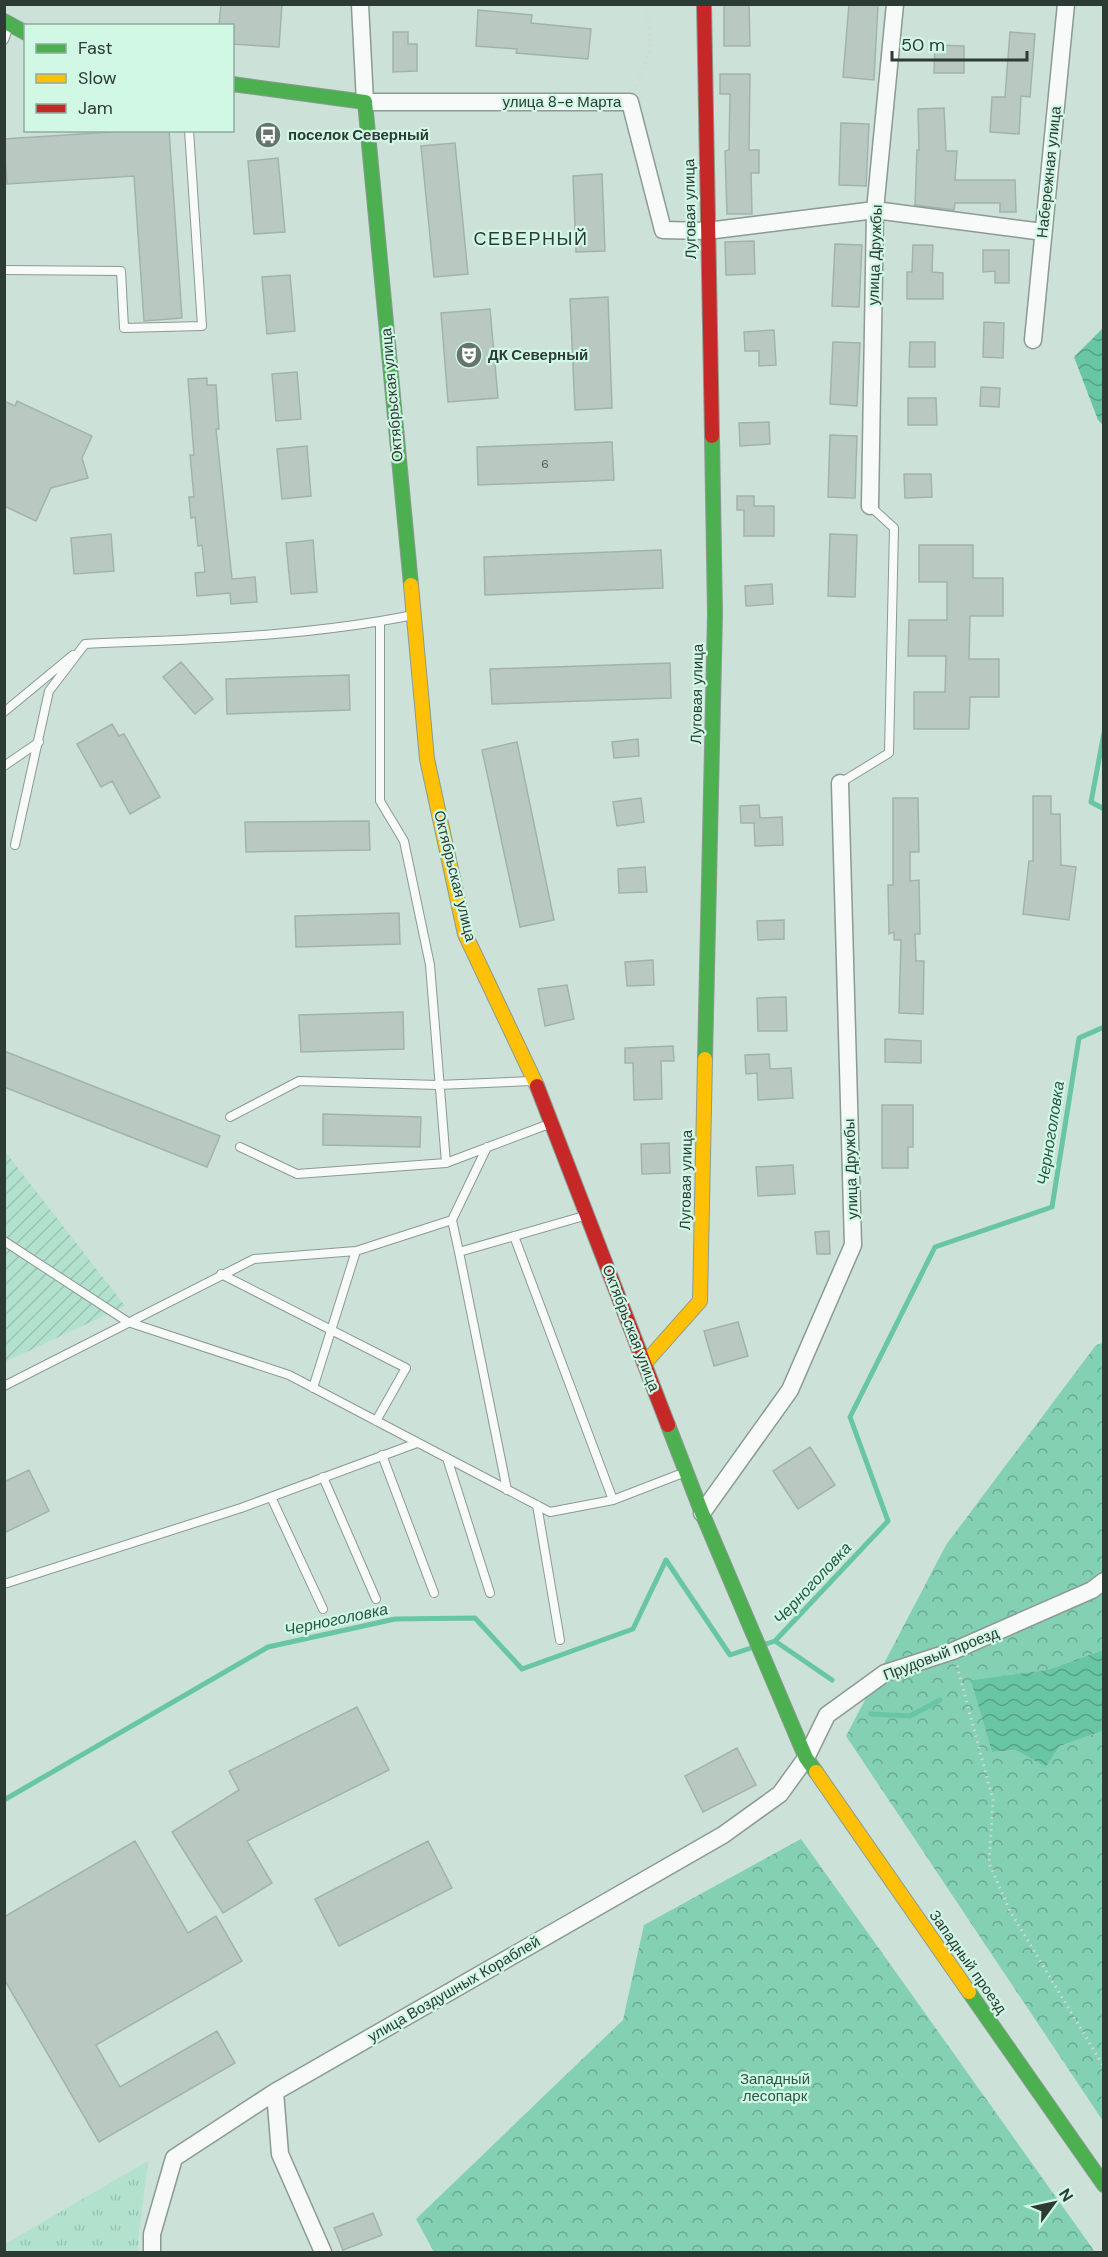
<svg xmlns="http://www.w3.org/2000/svg" width="1108" height="2257" font-family="'DM Sans',sans-serif">
<style>
.grass{fill:url(#grass-tufts)}
.forest{fill:url(#forest-crowns)}
.garden{fill:url(#garden-furrows)}
.water{fill:url(#water-waves)}
.lines{fill:none;stroke-linecap:round;stroke-linejoin:round}
.stream{stroke:#69c6a4;stroke-width:5}
.building{fill:#b9c9c1;stroke:#a3b3ac;stroke-width:1.5}
.lane-casing{stroke:#8b9a93;stroke-width:10}
.street-casing{stroke:#8b9a93;stroke-width:19}
.fast-casing{stroke:#8b9a93;stroke-width:16}
.slow-casing{stroke:#8b9a93;stroke-width:16}
.jam-casing{stroke:#8b9a93;stroke-width:16}
.path{stroke:#d3d8d6;stroke-width:3;stroke-dasharray:1.5 4.5;stroke-linecap:butt}
.lane{stroke:#f7faf9;stroke-width:8}
.street{stroke:#f7faf9;stroke-width:16}
.fast{stroke:#4caf50;stroke-width:14}
.slow{stroke:#ffc107;stroke-width:14}
.jam{stroke:#c62828;stroke-width:14}
.labels{text-anchor:middle;stroke-width:4.5;stroke-linejoin:round;paint-order:stroke}
.number-label{font-size:12px;fill:#516059}
.street-label{font-size:15px;fill:#2c3b34;stroke:#d1f7e5}
.poi-label{font-size:15px;font-weight:bold;fill:#2c3b34;stroke:#d1f7e5;text-anchor:start}
.park-label{font-size:15px;fill:#295a47;stroke:#d1f7e5}
.water-label{font-size:16px;font-style:italic;fill:#285946;stroke:#d1f7e5}
.quarter-label{font-size:18px;letter-spacing:1.5px;fill:#2c3b34;stroke:#d1f7e5}
</style>
<defs>
<pattern id="grass-tufts" width="24" height="20" patternUnits="userSpaceOnUse" patternTransform="scale(1.5)"><rect width="24" height="20" fill="#b2e2cd"/><path d="M3 7l-1-3M5 7V3M7 7l1-3M15 17l-1-3M17 17v-4M19 17l1-3" fill="none" stroke="#99c3b1"/></pattern>
<pattern id="forest-crowns" width="20" height="18" patternUnits="userSpaceOnUse" patternTransform="scale(1.5)"><rect width="20" height="18" fill="#83d0b3"/><path d="M2 6a3 3 0 1 1 6 0M12 15a3 3 0 1 1 6 0" fill="none" stroke="#6baa92"/></pattern>
<pattern id="garden-furrows" width="10" height="10" patternUnits="userSpaceOnUse" patternTransform="scale(1.5)"><rect width="10" height="10" fill="#b2e2cd"/><path d="M-1 1l2-2M0 10L10 0M9 11l2-2" fill="none" stroke="#99c3b1"/></pattern>
<pattern id="water-waves" width="16" height="10" patternUnits="userSpaceOnUse" patternTransform="scale(1.5)"><rect width="16" height="10" fill="#69c6a4"/><path d="M0 5q4-4 8 0t8 0" fill="none" stroke="#57a286"/></pattern>
</defs>
<rect width="100%" height="100%" fill="#cce1d7"/>
<!-- grass -->
<path class="grass" d="M148,2161l-11,91h-132v-8z"/>
<!-- forest -->
<path class="forest" d="M1103,1343v307l-56,20 -75,10 20,72 23,-2 31,17 14,-21 43,-15v390l-257,-385 100,-191 150,-200z
M801,1839l294,413h-661l-18,-33 207,-199 21,-95z"/>
<!-- garden -->
<path class="garden" d="M4,1150l121,156 -120,56h-1z"/>
<!-- water -->
<path class="water" d="M1103,328v97l-5,-5 -24,-63z
M1103,1650v81l-43,15 -14,21 -31,-17 -23,2 -21,-72 76,-10z"/>
<g class="lines">
<!-- stream -->
<path class="stream" d="M1104,733l-13,69 13,7
M775,1641l57,39
M763,1645l12,-4 113,-120 -38,-104 85,-170 117,-40 27,-169 25,-11
M871,1714l39,2 30,-16
M4,1800l264,-153 127,-28 80,-1 47,51 111,-40 33,-69 64,95 21,-7"/>
</g>
<!-- building -->
<path class="building" d="M221,4h61l-3,43 -47,-3v-18h-13z
M724,4h25l1,42h-26z
M849,4h29l-4,76 -31,-3z
M478,10l54,5 -1,8 60,6 -3,30 -72,-6 1,-4 -41,-3z
M393,32h15v12h9v27l-24,1z
M1010,32l25,2 -5,63 -9,-1 -2,38 -29,-2 2,-35h13z
M935,45l29,1v27h-30z
M720,74h30l-1,76h10v23h-8l1,41h-25l-2,-63 4,-1 1,-56h-10z
M944,108l2,43h11l-2,29h60l1,32h-16v-9h-45l-1,7 -39,-5 2,-55h2l-1,-41z
M841,123l28,1 -3,62 -27,-1z
M142,130h27l13,188 -38,3 -10,-145 -127,8 -3,-45z
M455,143l13,131 -34,3 -13,-131z
M278,158l7,74 -31,2 -6,-73z
M602,174l3,77 -29,1 -3,-76z
M754,241l1,33 -29,1 -1,-33z
M835,244l27,1 -3,62 -27,-1z
M913,245h20l-1,27 11,1v26h-36v-27h5z
M983,250h26v33h-14v-12l-12,1z
M290,275l5,56 -28,3 -5,-57z
M608,297l4,111 -37,2 -5,-111z
M490,309l8,89 -50,4 -7,-89z
M984,322l20,1 -1,35 -20,-1z
M774,330l2,35 -17,1v-15h-14l-1,-19z
M833,342l27,1 -3,63 -27,-2z
M910,342h25v25h-26z
M297,372l4,47 -25,2 -4,-47z
M207,378v7h9l3,44h-3l16,150 23,-2 2,25 -26,2 -1,-11 -33,3 -2,-23 10,-1 -3,-27 -4,1 -3,-29 -4,1 -2,-21h5l-4,-42h4l-6,-76z
M981,387l19,1 -1,19 -19,-1z
M908,398h28l1,27h-29z
M4,401l11,5 2,-5 75,35 -10,22 6,20 -37,10 -15,33 -32,-15z
M769,422l1,22 -30,2 -1,-23z
M830,435l27,1 -2,62 -27,-1z
M612,442l2,38 -136,5 -1,-38z
M307,446l4,50 -29,3 -5,-50z
M904,474h27l1,23 -27,1z
M737,496h17v10h20v30h-30v-26h-7z
M111,534l3,37 -40,3 -3,-36z
M830,534l27,1 -2,62 -27,-1z
M313,540l4,52 -26,2 -5,-51z
M919,545h54v33h30v38h-33l-1,43h30v38h-29l-1,32h-55v-37h31l1,-36h-38l1,-36h38v-38h-28z
M661,550l2,38 -178,7 -1,-38z
M772,584l1,20 -27,2 -1,-20z
M181,662l32,37 -18,15 -32,-37z
M670,663l1,35 -179,6 -2,-35z
M349,675l1,35 -123,4 -1,-35z
M112,724l7,12 5,-2 36,63 -30,17 -18,-33 -11,6 -24,-43z
M638,739l1,17 -25,2 -2,-16z
M517,742l37,178 -34,7 -38,-177z
M1033,796h18v18h9l1,51 15,2 -7,53 -46,-6 6,-53h4z
M641,798l3,24 -27,4 -4,-24z
M893,798h25l1,54h-9v29l9,-1 1,54h-5l1,27h8l-1,53 -24,-1 2,-73h-7v-8l-5,2 -1,-49h5z
M759,805l1,13 22,-1 1,28 -28,1 -1,-23h-13l-1,-17z
M369,821l1,29 -124,2 -1,-30z
M645,867l2,25 -28,1 -1,-24z
M399,913l1,31 -104,3 -1,-31z
M784,920v19l-26,1 -1,-19z
M653,960l1,25 -27,1 -2,-24z
M567,985l7,34 -29,7 -7,-37z
M786,997l1,34h-29l-1,-33z
M403,1012l1,37 -103,3 -2,-37z
M885,1039l36,2v22l-36,-1z
M673,1046l1,15h-13l1,38 -28,1 -1,-37h-8v-15z
M4,1051l216,85 -13,31 -203,-80z
M769,1054l1,15 21,-1 2,30 -35,2 -1,-27 -11,1 -1,-19z
M882,1105h31v42h-5v21h-26z
M323,1114l98,3 -1,30 -97,-2z
M669,1143l1,30 -28,1 -1,-30z
M793,1165l2,29 -37,2 -2,-29z
M829,1231l1,23h-13l-2,-22z
M738,1322l10,34 -34,10 -10,-35z
M810,1447l25,38 -37,24 -25,-38z
M29,1470l20,41 -45,22v-51z
M357,1707l32,63 -142,71 25,42 -49,30 -51,-81 67,-42 -10,-19z
M737,1748l19,37 -53,27 -18,-36z
M135,1841l53,92 28,-17 26,45 -146,84 24,42 97,-56 18,32 -136,79 -95,-163v-62z
M428,1841l24,47 -113,58 -24,-47z
M373,2213l9,22 -39,15 -9,-22z"/>
<g class="lines">
<defs>
<path id="lane" d="M4,40l5,-14
M4,270l117,1 3,57 78,-2 -13,-196
M380,622v179l24,40 26,124 16,198
M4,712l69,-57
M4,766l35,-24
M840,783l49,-30 5,-225 -24,-22
M15,845l34,-154 36,-47c109,-5 221,-7 328,-29
M230,1117l69,-36 139,4 94,-4
M240,1147l57,27 149,-11 103,-39
M452,1220l35,-73
M514,1236l99,264
M4,1241l124,81 161,53 261,137 63,-12 70,-27
M459,1252l48,238
M221,1274l185,94 -30,53
M4,1386l250,-127 102,-8 96,-31 7,32 125,-36
M313,1388l43,-137
M382,1455l52,138
M447,1458l43,135
M323,1477l53,122
M271,1497l52,112
M537,1505l23,135
M4,1584l237,-76 176,-65"/>
<path id="street" d="M360,4l5,98h265l33,128 44,1 168,-21 168,22
M1033,340l33,-336
M870,506l5,-296 20,-206
M702,1513l88,-123 63,-145 -13,-462
M275,2092l5,62 43,98
M152,2252v-18l22,-76 101,-66 448,-257 57,-41 26,-36 21,-43 58,-42 68,-22 139,-61 12,-9"/>
<path id="fast" d="M4,21l22,12
M232,84l133,18 46,483
M705,1059l10,-445 -3,-178
M668,1425l34,88 104,245 10,14
M969,1992l135,193"/>
<path id="slow" d="M411,585l16,174 38,175 72,152
M645,1363l55,-62 5,-242
M816,1772l153,220"/>
<path id="jam" d="M704,4l8,432
M537,1086l131,339"/>
</defs>
<!-- lane casing -->
<use href="#lane" class="lane-casing"/>
<!-- street casing -->
<use href="#street" class="street-casing"/>
<!-- fast casing -->
<use href="#fast" class="fast-casing"/>
<!-- slow casing -->
<use href="#slow" class="slow-casing"/>
<!-- jam casing -->
<use href="#jam" class="jam-casing"/>
<!-- path -->
<path class="path" d="M636,86l15,-38 -4,-44
M957,1666l36,134 -4,63 21,48 94,156"/>
<!-- lane -->
<use href="#lane" class="lane"/>
<!-- street -->
<use href="#street" class="street"/>
<!-- fast -->
<use href="#fast" class="fast"/>
<!-- slow -->
<use href="#slow" class="slow"/>
<!-- jam -->
<use href="#jam" class="jam"/>
</g>
<!-- icons -->
<defs>
<symbol id="bus-disc" viewBox="-11 -11 22 22"><circle r="9.5" fill="#64756d" stroke="#d1f7e5"/><path d="M-5-6H5V4H4V6H2V4H-2V6H-4V4H-5ZM-3.5-4V0h7V-4ZM-3.5 1.2v1.5H-2V1.2ZM2 1.2v1.5H3.5V1.2Z" fill="#fff"/></symbol>
<symbol id="theatre-disc" viewBox="-11 -11 22 22"><circle r="9.5" fill="#64756d" stroke="#d1f7e5"/><path d="M-5-5.5Q0-4 5-5.5V0Q5 5 0 6Q-5 5-5 0ZM-3.3-2.5H-1v1.5H-3.3ZM1-2.5H3.3v1.5H1ZM-2.8 1Q0 5.5 2.8 1Z" fill="#fff"/></symbol>
</defs>
<g fill-rule="evenodd">
<use href="#bus-disc" x="253" y="120" width="30" height="30"/>
<use href="#theatre-disc" x="454" y="340" width="30" height="30"/>
</g>
<g class="labels">
<!-- number labels -->
<g class="number-label">
<text x="545" y="468">6</text>
</g>
<!-- street labels -->
<g class="street-label">
<text x="562" y="107">улица 8-е Марта</text>
<text transform="translate(1049 172) rotate(-84)" y="5">Набережная улица</text>
<text transform="translate(690 209) rotate(-91)" y="5">Луговая улица</text>
<text transform="translate(875 255) rotate(-88)" y="5">улица Дружбы</text>
<text transform="translate(392 395) rotate(-95)" y="5">Октябрьская улица</text>
<text transform="translate(697 694) rotate(-89)" y="5">Луговая улица</text>
<text transform="translate(455 876) rotate(76)" y="5">Октябрьская улица</text>
<text transform="translate(851 1169) rotate(-92)" y="5">улица Дружбы</text>
<text transform="translate(686 1180) rotate(-89)" y="5">Луговая улица</text>
<text transform="translate(631 1328) rotate(69)" y="5">Октябрьская улица</text>
<text transform="translate(941 1654) rotate(-21)" y="5">Прудовый проезд</text>
<text transform="translate(968 1962) rotate(55)" y="5">Западный проезд</text>
<text transform="translate(454 1989) rotate(-30)" y="5">улица Воздушных Кораблей</text>
</g>
<!-- poi labels -->
<g class="poi-label">
<text x="288" y="140">поселок Северный</text>
<text x="488" y="360">ДК Северный</text>
</g>
<!-- park labels -->
<g class="park-label">
<text x="775" y="2084">Западный<tspan x="775" dy="17">лесопарк</tspan></text>
</g>
<!-- water labels -->
<g class="water-label">
<text transform="translate(1050 1133) rotate(-81)" y="6">Черноголовка</text>
<text transform="translate(812 1583) rotate(-47)" y="6">Черноголовка</text>
<text transform="translate(336 1619) rotate(-12)" y="6">Черноголовка</text>
</g>
<!-- quarter labels -->
<g class="quarter-label">
<text x="531" y="245">СЕВЕРНЫЙ</text>
</g>
</g>
<!-- border -->
<rect width="1108" height="2257" fill="none" stroke="#2c3b34" stroke-width="12"/>
<!-- legend -->
<rect x="24" y="24" width="210" height="108" fill="#d1f7e5" stroke="#8fac9e" stroke-width="1.5"/>
<rect x="36" y="44" width="30" height="9" fill="#4caf50" stroke="#8fac9e" stroke-width="1.5"/>
<text x="78" y="54" font-size="18" fill="#2c3b34">Fast</text>
<rect x="36" y="74" width="30" height="9" fill="#ffc107" stroke="#8fac9e" stroke-width="1.5"/>
<text x="78" y="84" font-size="18" fill="#2c3b34">Slow</text>
<rect x="36" y="104" width="30" height="9" fill="#c62828" stroke="#8fac9e" stroke-width="1.5"/>
<text x="78" y="114" font-size="18" fill="#2c3b34">Jam</text>
<!-- north arrow -->
<g transform="translate(1054 2203) rotate(57)" stroke="#d1f7e5" stroke-width="4.5" paint-order="stroke">
<path d="M0-4.5L10 22L0 15L-10 22Z" fill="#2c3b34"/>
<text y="-9" font-size="16" font-weight="bold" text-anchor="middle" fill="#2c3b34">N</text>
</g>
<!-- scale -->
<path d="M892 51v9h135v-9" fill="none" stroke="#2c3b34" stroke-width="3"/>
<text x="901" y="51" font-size="18" fill="#2c3b34" stroke="#d1f7e5" stroke-width="4.5" paint-order="stroke">50 m</text>
</svg>
